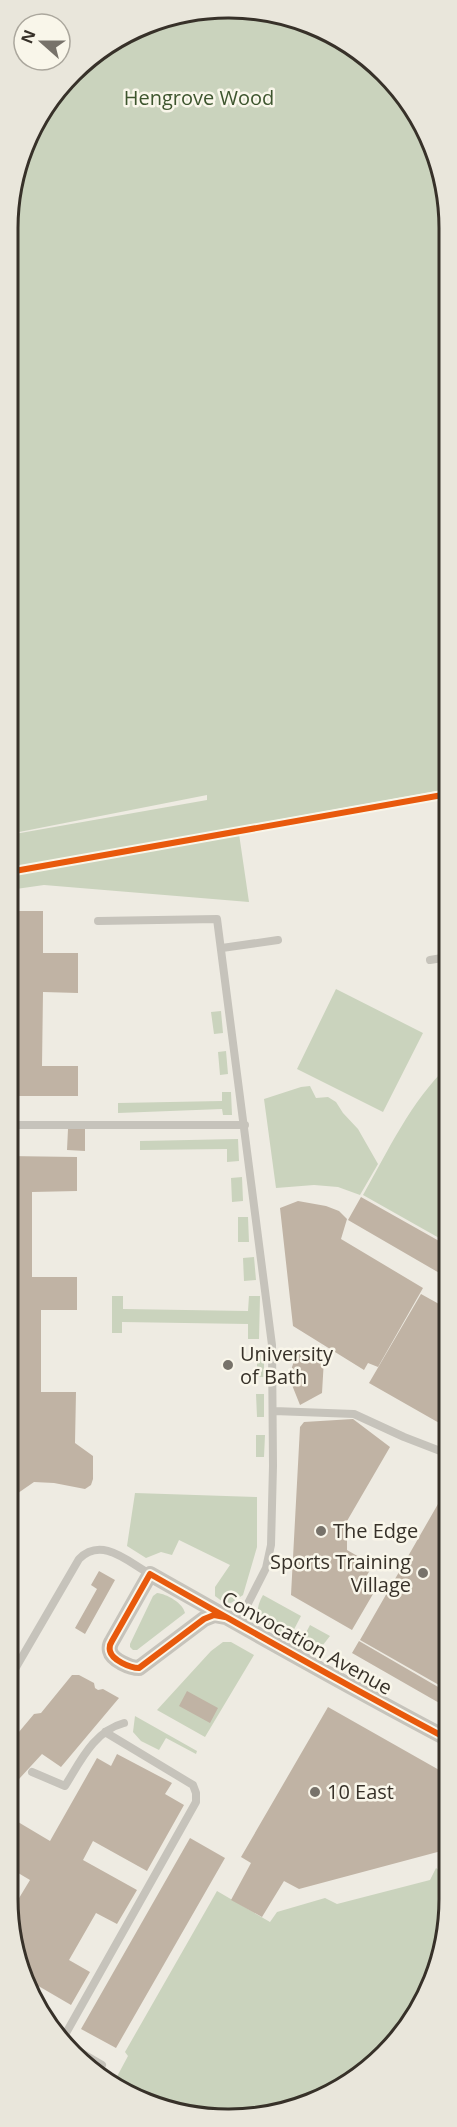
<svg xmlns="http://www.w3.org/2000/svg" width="457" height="2127" font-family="'Open Sans',sans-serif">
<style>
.green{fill:#cad3bd}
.building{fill:#c0b3a4}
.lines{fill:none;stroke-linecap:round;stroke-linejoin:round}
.service{stroke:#c6c3bb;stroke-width:8}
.minor{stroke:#c6c3bb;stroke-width:16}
.cycleway-casing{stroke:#f9f6ea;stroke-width:10}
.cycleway{stroke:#e8590c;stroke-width:6}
.poi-dot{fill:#77726a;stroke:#f9f6ea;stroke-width:2}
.labels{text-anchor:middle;stroke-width:5;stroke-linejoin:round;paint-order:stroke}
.park-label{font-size:20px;fill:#3d552e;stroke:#f9f6ea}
.poi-label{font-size:20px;fill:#373129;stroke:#f9f6ea;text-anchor:start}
.street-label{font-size:20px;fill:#373129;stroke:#f9f6ea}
.rim{fill:none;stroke:#373129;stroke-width:3}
</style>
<rect width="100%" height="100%" fill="#eeebe2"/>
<!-- green -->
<path class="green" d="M258,9l69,21 58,42 42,59 21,69v589l-210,38 11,75 -205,-17 -35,5v-55l198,-35v-5l-198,39v-635l28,-81 57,-65 78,-38z
M336,989l87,44 -40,79 -86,-43z
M221,1011l2,22 -9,1 -3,-22z
M226,1051l2,23 -8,1 -2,-23z
M448,1066v177l-85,-48c25,-44 48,-94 85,-129z
M310,1086l6,12 12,-1 8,5 7,11 15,16 20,35 -18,31 -22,-8 -24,-2 -38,3 -12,-89 37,-12z
M222,1092h9l1,23h-9l-1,-6 -104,4v-10l104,-2z
M238,1139l1,22 -12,1v-13l-87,1v-9z
M242,1177l1,24 -11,1 -1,-24z
M238,1217h10l1,25h-11z
M254,1257l2,23 -12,1 -1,-23z
M112,1296h11v13l125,2 1,-15h11l-1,43h-11v-15l-126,-2v11h-10z
M264,1354v23h-7v-22z
M256,1394h8v23h-7z
M256,1435h9l-1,22h-8z
M135,1493l122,4v50l-14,48 -12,8 -8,-1 -8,-6v-9l15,-22 -51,-25 -7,15 -11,-3 -15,6 -19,-12z
M157,1593c10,1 26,10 28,20l-48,37h-4l-3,-3v-3l23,-48z
M263,1595l38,21 -12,23c-21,-11 -41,-18 -26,-44z
M310,1625l20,11 -11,14 -20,-4z
M223,1642h8l23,13 -49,82 -48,-27 54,-59z
M135,1716l62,35 -1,3 -30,-16 -7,12 -18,-9 -8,-9z
M436,1868l12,9v51l-28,81 -57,65 -64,34 -85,11 -84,-22 -17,-13 15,-28 -3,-4 92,-161 53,31 7,-10 48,-14 12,6 93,-24z"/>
<!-- building -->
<path class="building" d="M11,911h32v42h35v40l-35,-1 -1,74h36v30h-68l-1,-142h2z
M68,1129h17v22l-18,-1z
M8,1156l69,1v34l-45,1v85h45v33h-36v82h35l-1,51 18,13v23l-2,6 -6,4 -31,-6 -20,-1 -26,18z
M361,1197l87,49v32l-100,-58z
M298,1201l28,5 13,5 8,8 -6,20 82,49 -45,79 -10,-4 -4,7 -71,-44 -13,-118z
M421,1294l27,15v119l-79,-45z
M298,1350l26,9 -2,34 -22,12 -8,-20v-18z
M353,1419l37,28 -43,74v29l26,15 -13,22 13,7 -21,36 -61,-35 9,-168 4,-5z
M448,1495v213l-96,-55 7,-12 86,50 1,-2 -86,-49 78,-136 3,2z
M99,1571l16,9 -30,54 -10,-6 22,-39 -6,-4z
M72,1675h7l15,8 1,5 3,2 5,-1 16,9 -58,69 -19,-13 -34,37v-46l26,-31 7,-1z
M187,1691l31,17 -8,15 -31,-17z
M328,1707l120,68v70l-3,5 -146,39 -15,-8 -22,36 -31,-17 20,-37 -10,-6z
M117,1754l55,29 -7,11 19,11 -37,66 -54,-30 -10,19 54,30 -20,34 -21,-11 -27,47 21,12 -19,33 -48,-28 -13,-64 20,-33 -22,-13v-51l42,25 47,-83 14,8z
M190,1838l35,20 -109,190 -35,-19z"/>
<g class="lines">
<!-- service -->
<path class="service" d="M98,921l119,-2 55,426 1,121 -2,79 -5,23 -28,55
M222,948l56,-8
M430,960l18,-3
M8,1125h237
M274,1411l80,3 50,23 44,17
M8,1681l71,-122c23,-23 49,3 71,15
M32,1772l33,14c15,-24 29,-55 59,-63
M61,2041l41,24
M61,2042l135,-240v-9l-3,-8 -88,-53"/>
<!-- minor -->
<path class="minor" d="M225,1617l-11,-2 -10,4 -65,49c-9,0 -27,-8 -29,-17 -1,-4 0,-7 2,-10l38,-67c99,56 197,112 298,165"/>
<defs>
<path id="cycleway" d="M9,872l439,-78
M225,1617l-11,-2 -10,4 -65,49c-9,0 -27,-8 -29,-17 -1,-4 0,-7 2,-10l38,-67c99,56 197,112 298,165"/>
</defs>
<!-- cycleway casing -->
<use href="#cycleway" class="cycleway-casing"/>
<!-- cycleway -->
<use href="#cycleway" class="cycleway"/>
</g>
<!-- markers -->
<g class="poi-dot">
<circle cx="228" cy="1365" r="6"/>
<circle cx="321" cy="1531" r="6"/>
<circle cx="423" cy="1573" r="6"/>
<circle cx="315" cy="1792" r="6"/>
</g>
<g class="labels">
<!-- park labels -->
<g class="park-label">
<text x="199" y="105">Hengrove Wood</text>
</g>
<!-- poi labels -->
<g class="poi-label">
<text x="240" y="1361">University<tspan x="240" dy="23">of Bath</tspan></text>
<text x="333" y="1538">The Edge</text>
<text x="411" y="1569" text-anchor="end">Sports Training<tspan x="411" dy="23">Village</tspan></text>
<text x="327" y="1799">10 East</text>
</g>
<!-- street labels -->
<g class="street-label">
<text transform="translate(307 1643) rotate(29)" y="7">Convocation Avenue</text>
</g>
</g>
<!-- crop -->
<path d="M0 0H457V2127H0ZM228 18H229A210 210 0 0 1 439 228V1899A210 210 0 0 1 229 2109H228A210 210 0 0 1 18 1899V228A210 210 0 0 1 228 18Z" fill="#e9e6db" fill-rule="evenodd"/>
<path class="rim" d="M228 18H229A210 210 0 0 1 439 228V1899A210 210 0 0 1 229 2109H228A210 210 0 0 1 18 1899V228A210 210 0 0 1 228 18Z"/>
<!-- north arrow -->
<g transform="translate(42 42) rotate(291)"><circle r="28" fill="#f9f6ea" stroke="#aba79d" stroke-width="1.5"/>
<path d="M0-4.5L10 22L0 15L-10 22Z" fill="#77726a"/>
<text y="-9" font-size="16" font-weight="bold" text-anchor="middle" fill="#373129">N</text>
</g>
</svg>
